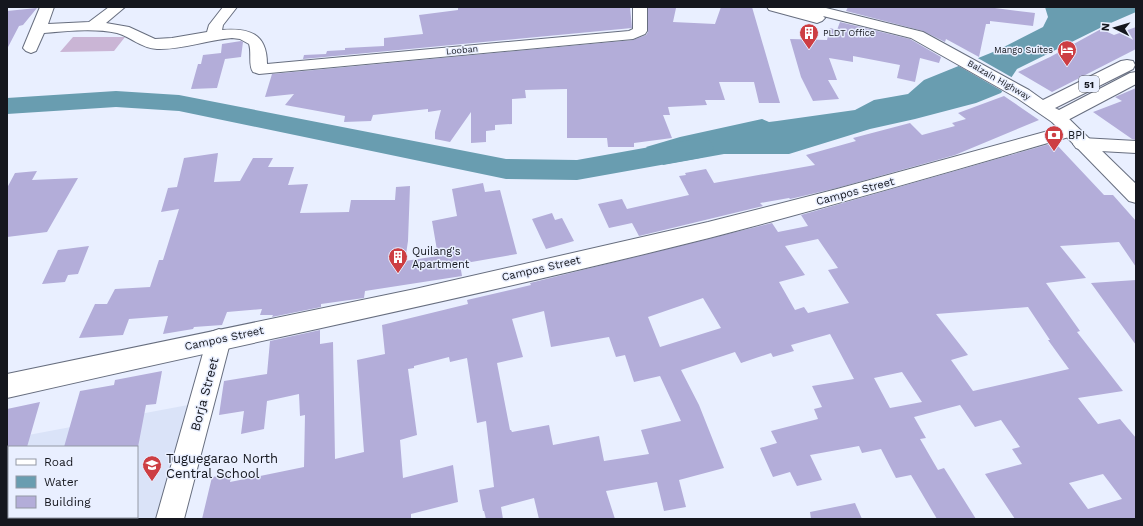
<svg xmlns="http://www.w3.org/2000/svg" width="1143" height="526" font-family="'Work Sans',sans-serif">
<style>
.built{fill:#dae3f8;fill-rule:evenodd}
.green{fill:#cab5d5}
.water{fill:#699db0}
.pier{fill:#e9efff}
.lines{fill:none;stroke-linecap:round;stroke-linejoin:round}
.river{fill:#699db0;fill-rule:evenodd}
.building{fill:#b3add9;fill-rule:evenodd}
.minor-casing{stroke:#676e7f;stroke-width:2}
.tertiary-casing{stroke:#676e7f;stroke-width:2}
.secondary-casing{stroke:#676e7f;stroke-width:2}
.primary-casing{stroke:#676e7f;stroke-width:2}
.minor{fill:#fff;fill-rule:evenodd}
.tertiary{fill:#fff;fill-rule:evenodd}
.secondary{fill:#fff;fill-rule:evenodd}
.primary{fill:#fff;fill-rule:evenodd}
.labels{text-anchor:middle;stroke-width:3;stroke-linejoin:round;paint-order:stroke}
.far-poi-label{font-size:9px;fill:#15171e;stroke:#e9efff;text-anchor:start}
.far-street-label{font-size:9px;fill:#15171e;stroke:#e9efff}
.shield{fill:#e9efff;stroke:#555862;stroke-width:1}
.shield-label{font-size:10px;font-weight:bold;fill:#15171e}
.poi-label{font-size:11px;fill:#15171e;stroke:#e9efff;text-anchor:start}
.street-label{font-size:11px;fill:#15171e;stroke:#e9efff}
.near-street-label{font-size:13px;fill:#15171e;stroke:#e9efff}
.near-poi-label{font-size:13px;fill:#15171e;stroke:#e9efff;text-anchor:start}
</style>
<rect width="100%" height="100%" fill="#e9efff"/>
<!-- built -->
<path class="built" d="M188,405l-31,114h-150v-80zM9,447h128v70h-128z"/>
<!-- green -->
<path class="green" d="M73,37h52l-11,14 -54,1z"/>
<!-- water -->
<path class="water" d="M1045,7h91v5l-30,13 -89,44 -16,24 -25,10 -61,16 -45,10 -81,25h-65l-61,11 -17,-18 34,-10 82,-18 7,3 8,-1 78,-11 19,-10 34,-6 16,-14 74,-30 45,-23 5,-10z"/>
<!-- pier -->
<path class="pier" d="M976,57l37,21 -9,14 -47,-27z"/>
<g class="lines">
<!-- river -->
<path class="river" d="M116,91l63,4 327,64 71,1 123,-22 10,3 4,7 -4,7 -10,3 -123,22 -71,-1 -327,-68 -63,-4 -109,7v-16z"/>
</g>
<!-- building -->
<path class="building" d="M458,7h136l1,1 35,-1 2,21 -329,31 1,-4 22,-1 1,-3 18,-1v-2l39,-2v-8l39,-4 -4,-19 39,-5z
M721,7h31l28,96h-21l-5,-21h-35l6,18h-20l2,5 -39,2 2,8h-7l9,23 -38,5v4h-26l-1,-9h-40v-49l-42,1 1,8 -14,1v25l-17,1v5l-9,1v11l-15,1v-31l-21,30 -15,-3v-7l6,-22 -13,2v-3l-55,6 -2,6 -27,1 1,-6 -60,-11 9,-11 -29,3 7,-23 361,-34 13,-5 2,-3v-24h28l-3,14 42,2z
M848,7h139l48,6 -2,13 -43,-5v3h-4l-7,33 -33,-18 -1,3 -22,-11 -77,-20z
M37,8l-14,17 -4,1 -12,23v-38z
M840,22l70,17 31,18 -2,6 -19,-5 -5,24 -18,-4 3,-13 -47,-9v6l-24,-4 8,22h-9l11,19 -26,2 -12,-24 -11,-38 37,1 3,-12 7,2z
M1136,27v22l-84,43 -34,-20 32,-15 51,-28 13,6z
M241,41l2,1 -2,15 -16,2 -8,29 -26,1 7,-25h3l2,-9 18,-2 1,-9z
M1136,88v52l-4,-1 -39,-27 29,-11 -7,-4z
M1004,96l35,24 -84,35 -118,33 -47,11 -1,-1 -29,5 3,3 -124,30 -7,-13 -23,5 -11,-24 24,-5 5,10 62,-14 -10,-19 7,-1 -1,-2 21,-4 8,14 101,-18 -9,-10 50,-14 -3,-3 57,-15 12,12 33,-9 -3,-3 14,-4 -8,-6z
M1056,144l48,51h9l23,26v46l-17,-25 -59,4 26,32 -40,5 34,48 -3,1 46,59 -45,7 20,26 22,-5 16,19v81h-121l-30,-45 37,-10 -10,-15 8,-2 -19,-27 -26,7 -15,-22 -46,12 12,21 -6,1 18,31 6,-2 32,51h-39l-26,-44 -15,3 -15,-29 -19,4 -3,-7 -49,9 12,25 -25,6 -7,-14 -17,5 -13,-29 17,-5 -6,-12 47,-12 -4,-10 8,-2 -10,-21 42,-7 -24,-45 -39,11 3,6 -21,6 -2,-4 -30,10 -6,-11 -54,18 18,35 25,63 -45,12 7,27 -22,4 -7,-29 -51,9 9,28h-76l-5,-21 -33,9 2,12h-17l-2,-8h-1l-4,-21 15,-3 -8,-66 -9,2 -10,-65 -17,4 -1,-5 -35,9v2l-6,1 9,66 -17,5 3,38 50,-13 5,37 -47,12v5h-209l10,-42 20,-3 -2,8 74,-15 1,-52 -5,1 -1,-22 -32,7 -3,28 -23,5 3,-23 -25,4 5,-34 43,-7 3,-33 50,-11v14l13,-2 2,117 29,-7 -7,-92 28,-6 -3,-29 86,-21 -1,-4 64,-15 -1,-2 242,-60 6,9 30,-6 -7,-11 245,-70zM818,239l20,29 -10,2 21,33 -41,10 -4,-6 -9,3 -16,-28 26,-7 -20,-29zM703,298l18,30 -61,19 -12,-30zM1028,307l22,33h-2l21,29 -96,22 -22,-31 17,-5 -32,-41zM544,311l7,36 58,-10 7,20 9,-2 9,27 26,-6 21,45 -40,9 8,24 -45,7 -5,-25 -46,9 -4,-20 -37,7 -1,-2h-1l-13,-67 26,-6 -11,-38zM902,372l20,30 -32,6 -16,-30zM1103,474l19,25 -34,10 -19,-26z
M218,153l-4,29 26,-1 13,-23h20l-5,9h26l-6,18 20,-1 -8,29 49,-1 2,-12h44l1,-13 14,-1 -2,55 -3,20 33,-5 -6,-35 25,-5 -5,-27 31,-6 2,9 15,-2 17,64 -57,10 2,12 -97,15 -1,7 -43,6v3l-49,10 1,-2h-13l2,-6 -35,3 -5,13 -28,2 -1,2 -30,5 5,-18 -39,3 -6,16 -44,3 16,-34h12l8,-15 35,-2 9,-27h4l16,-51 -18,3 7,-24 9,-1 7,-29z
M37,171l-5,9 46,-2 -31,54 -40,5v-49l8,-15z
M552,213l3,7 7,-2 12,23 -28,8 -14,-30z
M89,246l-11,28 -10,1 -3,7 -23,2 16,-34z
M1136,280v65l-45,-62z
M162,371l-6,33 -10,1 -8,42h-74l16,-56 34,-6 1,-5z
M40,402l-13,45h-20v-38z
M855,503l7,16h-51l-1,-7z"/>
<g class="lines">
<defs>
<path id="minor" d="M40,7h14l-6,17 41,-2 20,-15h16l-19,16 23,4 26,12 17,-1 35,-6 2,-7 14,-18h14l-14,18 -1,5c27,-2 45,3 45,34l362,-33 4,-2v-22h14v24l-2,3 -12,5 -374,35 -6,-2c-5,-7 -1,-19 -4,-28l-9,-5 -8,-1c-25,2 -50,12 -75,11 -16,-1 -26,-12 -40,-16 -23,-5 -49,-2 -73,0l-8,18 -5,2 -5,-2 -3,-3z
M1082,138l54,3v12l-54,-3 -6,-2 -3,-4 3,-4z
M219,329l8,3 4,7 -47,180h-28l51,-180 4,-7z"/>
<path id="tertiary" d="M1070,125l6,2 3,4 -3,4c-122,35 -244,71 -367,103 -233,59 -468,106 -702,160v-24l408,-85 293,-67 129,-33z"/>
<path id="secondary" d="M1058,112l6,2 72,70v19l-7,-2 -77,-79 -3,-4 3,-4z"/>
<path id="primary" d="M767,7l31,1 -1,-1h25l101,25 106,58 14,10 78,-39 6,-1 6,1 2,4 -2,4 -78,39 4,2 71,-37 6,-1v12l-72,38 -6,2 -6,-2 -35,-24 -106,-60 -88,-22 2,2 -3,3 -5,2 -48,-13z"/>
</defs>
<!-- minor casing -->
<use href="#minor" class="minor-casing"/>
<!-- tertiary casing -->
<use href="#tertiary" class="tertiary-casing"/>
<!-- secondary casing -->
<use href="#secondary" class="secondary-casing"/>
<!-- primary casing -->
<use href="#primary" class="primary-casing"/>
<!-- minor -->
<use href="#minor" class="minor"/>
<!-- tertiary -->
<use href="#tertiary" class="tertiary"/>
<!-- secondary -->
<use href="#secondary" class="secondary"/>
<!-- primary -->
<use href="#primary" class="primary"/>
</g>
<!-- icons -->
<defs>
<symbol id="building-pin" viewBox="-11 -11 22 30"><path d="M0 17L-7.5 6A9.5 9.5 0 1 1 7.5 6Z" fill="#cd3e43" stroke="#e9efff"/><path d="M-4-6H4V6H1V3H-1V6H-4ZM-2.5-4.3h1.7v1.8h-1.7ZM.8-4.3h1.7v1.8H.8ZM-2.5-1h1.7V.8h-1.7ZM.8-1h1.7V.8H.8Z" fill="#fff"/></symbol>
<symbol id="hotel-pin" viewBox="-11 -11 22 30"><path d="M0 17L-7.5 6A9.5 9.5 0 1 1 7.5 6Z" fill="#cd3e43" stroke="#e9efff"/><path d="M-6-4.5h1.5V1H6V5H4.5V3h-9V5H-6ZM-4 0a1.8 1.8 0 1 1 3.6 0ZM.5 0V-2.5h3Q6-2.5 6 0Z" fill="#fff"/></symbol>
<symbol id="bank-pin" viewBox="-11 -11 22 30"><path d="M0 17L-7.5 6A9.5 9.5 0 1 1 7.5 6Z" fill="#cd3e43" stroke="#e9efff"/><path d="M-6-4H6V4H-6ZM0-2.3a2.3 2.3 0 1 0 0 4.6a2.3 2.3 0 1 0 0-4.6Z" fill="#fff"/></symbol>
<symbol id="school-pin" viewBox="-11 -11 22 30"><path d="M0 17L-7.5 6A9.5 9.5 0 1 1 7.5 6Z" fill="#cd3e43" stroke="#e9efff"/><path d="M0-5L7-2L0 1L-7-2ZM-4 1L0 2.5L4 1V4Q0 6-4 4Z" fill="#fff"/></symbol>
</defs>
<g fill-rule="evenodd">
<use href="#building-pin" x="798" y="22" width="22" height="30"/>
<use href="#hotel-pin" x="1056" y="39" width="22" height="30"/>
<use href="#bank-pin" x="1043" y="124" width="22" height="30"/>
<use href="#building-pin" x="387" y="246" width="22" height="30"/>
<use href="#school-pin" x="141" y="454" width="22" height="30"/>
</g>
<g class="labels">
<!-- far-poi labels -->
<g class="far-poi-label">
<text x="823" y="36">PLDT Office</text>
<text x="1053" y="53" text-anchor="end">Mango Suites</text>
</g>
<!-- far-street labels -->
<g class="far-street-label">
<text transform="translate(462 50) rotate(-5)" y="3">Looban</text>
<text transform="translate(999 80) rotate(30)" y="3">Balzain Highway</text>
</g>
<!-- shield labels -->
<rect class="shield" x="1079" y="76" width="20" height="16" rx="3"/>
<g class="shield-label">
<text x="1089" y="88">51</text>
</g>
<!-- poi labels -->
<g class="poi-label">
<text x="1068" y="139">BPI</text>
<text x="412" y="255">Quilang's<tspan x="412" dy="13">Apartment</tspan></text>
</g>
<!-- street labels -->
<g class="street-label">
<text transform="translate(855 191) rotate(-15)" y="4">Campos Street</text>
<text transform="translate(541 268) rotate(-13)" y="4">Campos Street</text>
<text transform="translate(224 338) rotate(-12)" y="4">Campos Street</text>
</g>
<!-- near-street labels -->
<g class="near-street-label">
<text transform="translate(204 394) rotate(-75)" y="5">Borja Street</text>
</g>
<!-- near-poi labels -->
<g class="near-poi-label">
<text x="166" y="463">Tuguegarao North<tspan x="166" dy="15">Central School</tspan></text>
</g>
</g>
<!-- border -->
<rect width="1143" height="526" fill="none" stroke="#15171e" stroke-width="16"/>
<!-- legend -->
<rect x="8" y="446" width="130" height="72" fill="#e9efff" stroke="#9499a5"/>
<rect x="16" y="459" width="20" height="6" fill="#ffffff" stroke="#9499a5"/>
<text x="44" y="466" font-size="12" fill="#15171e">Road</text>
<rect x="16" y="476" width="20" height="12" fill="#699db0" stroke="#9499a5"/>
<text x="44" y="486" font-size="12" fill="#15171e">Water</text>
<rect x="16" y="496" width="20" height="12" fill="#b3add9" stroke="#9499a5"/>
<text x="44" y="506" font-size="12" fill="#15171e">Building</text>
<!-- north arrow -->
<g transform="translate(1115 28) rotate(275)" stroke="#e9efff" stroke-width="3" paint-order="stroke">
<path d="M0-3L7 15L0 10L-7 15Z" fill="#15171e"/>
<text y="-6" font-size="11" font-weight="bold" text-anchor="middle" fill="#15171e">N</text>
</g>
</svg>
